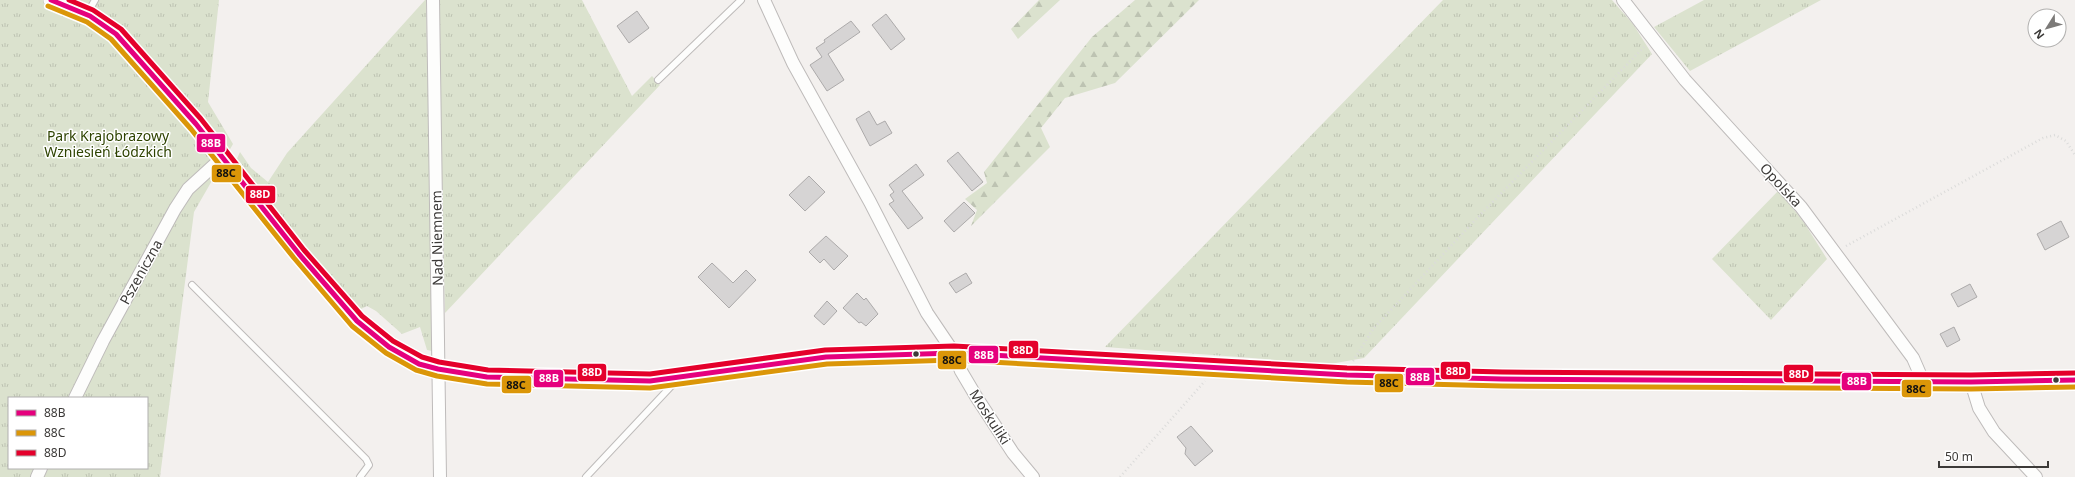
<svg xmlns="http://www.w3.org/2000/svg" width="2075" height="477" font-family="'Noto Sans',sans-serif">
<style>
.grass{fill:url(#grass-tufts);fill-rule:evenodd}
.forest{fill:url(#forest-firs)}
.building{fill:#d6d4d4;stroke:#acaaaa}
.lines{fill:none;stroke-linecap:round;stroke-linejoin:round}
.service-casing{stroke:#bebbba;stroke-width:8}
.minor-casing{stroke:#bebbba;stroke-width:14}
.tertiary-casing{stroke:#bebbba;stroke-width:16}
.path{stroke:#dbdbda;stroke-width:2.5;stroke-dasharray:1 3;stroke-linecap:butt}
.service{stroke:#fdfdfc;stroke-width:6}
.minor{stroke:#fdfdfc;stroke-width:12}
.tertiary{stroke:#fdfdfc;stroke-width:15}
.bus-1-casing{stroke:#fff;stroke-width:8}
.bus-2-casing{stroke:#fff;stroke-width:8}
.bus-3-casing{stroke:#fff;stroke-width:8}
.bus-1{stroke:#e5007d;stroke-width:5}
.bus-2{stroke:#db9608;stroke-width:5}
.bus-3{stroke:#e4002b;stroke-width:5}
.bus-dot{fill:#3c3a38;stroke:#fff;stroke-width:1.5}
.labels{text-anchor:middle;stroke-width:3;stroke-linejoin:round;paint-order:stroke}
.park-label{font-size:14px;fill:#2e4301;stroke:#fff}
.street-label{font-size:14px;fill:#3c3a38;stroke:#fff}
.line-badge{stroke:#fff;stroke-width:1.5}
.badge-label{font-size:11px;text-anchor:middle;font-weight:bold;fill:#fff}
.pale-badge-label{font-size:11px;text-anchor:middle;font-weight:bold;fill:#111}
</style>
<defs>
<pattern id="grass-tufts" width="24" height="20" patternUnits="userSpaceOnUse"><rect width="24" height="20" fill="#dbe2ce"/><path d="M3 7l-1-3M5 7V3M7 7l1-3M15 17l-1-3M17 17v-4M19 17l1-3" fill="none" stroke="#bdc3b2"/></pattern>
<pattern id="forest-firs" width="22" height="20" patternUnits="userSpaceOnUse"><rect width="22" height="20" fill="#dbe2ce"/><path d="M5 1l3.5 6h-7zM16 11l3.5 6h-7z" fill="#bdc3b2"/></pattern>
</defs>
<rect width="100%" height="100%" fill="#f3f0ee"/>
<!-- grass -->
<path class="grass" d="M0,0h219l-11,102 25,42 -39,68 -34,265h-160zM9,398h138v70h-138z
M425,0h1l7,306 -1,45 -5,-1 -7,-23 -18,7 -26,-23 -9,-5 -8,4 -42,-46 -82,-101 5,-11 11,16 17,14 19,-29z
M438,0h144l50,96 20,-20 8,9 -215,228z
M1443,0h169l21,24 19,30 -288,304 -34,6 -225,-17z
M1704,0h117l-131,71 -36,-44z
M1779,190l26,34 22,35 -56,61 -59,-61z"/>
<!-- forest -->
<path class="forest" d="M1039,0h21l-42,39 -7,-10z
M1135,0h64l-84,83 -50,15 -24,30 9,19 -79,79 6,-16 -12,-11 22,-16 -3,-11 108,-135z"/>
<!-- building -->
<path class="building" d="M637,11l12,17 -20,15 -12,-17z
M886,14l19,25 -14,11 -19,-25z
M851,21l9,11 -32,22 16,26 -17,11 -17,-26 12,-8 -6,-9 9,-6 -1,-2z
M869,111l8,14 8,-4 7,12 -22,13 -14,-27z
M958,152l25,30 -11,9 -25,-30z
M916,164l8,11 -22,16 21,27 -15,11 -19,-25 5,-3 -4,-6 4,-3 -5,-7z
M809,176l16,16 -20,19 -16,-16z
M964,202l11,11 -21,19 -10,-11z
M2061,221l8,16 -24,13 -8,-16z
M826,236l22,20 -14,14 -10,-11 -4,4 -11,-11z
M712,263l21,20 13,-13 10,10 -27,28 -31,-31z
M966,273l6,10 -16,10 -7,-10z
M1970,284l7,13 -19,10 -7,-13z
M857,293l7,7 2,-2 12,16 -12,12 -5,-4 -2,1 -16,-15z
M827,301l10,10 -13,14 -10,-9z
M1954,327l6,13 -13,7 -7,-13z
M1191,426l22,25 -18,15 -10,-12 1,-6 -9,-11z"/>
<g class="lines">
<defs>
<path id="service" d="M87,14l8,-14
M658,80l83,-80
M192,285l174,174 3,6 -9,12
M586,477l90,-96"/>
<path id="minor" d="M433,0l7,477
M764,0l29,63 77,139 57,111 27,40 7,18 16,27 36,55 20,24
M1623,0l62,80 116,127 112,151 10,23
M1971,382l8,26 15,24 42,45
M75,398l28,-57 72,-132 13,-20 35,-32
M37,477l4,-9"/>
<path id="tertiary" d="M51,0l39,16 26,18 80,90 103,130 58,67 32,26 30,17 19,5 49,8 67,3 96,1 176,-24 128,-4 393,22 155,4 313,2 156,1 104,-2"/>
</defs>
<!-- service casing -->
<use href="#service" class="service-casing"/>
<!-- minor casing -->
<use href="#minor" class="minor-casing"/>
<!-- tertiary casing -->
<use href="#tertiary" class="tertiary-casing"/>
<!-- path -->
<path class="path" d="M1846,246l197,-108 12,-3 11,6 9,14
M1353,361l20,-32 107,-114 164,-168
M1120,477l85,-96"/>
<!-- service -->
<use href="#service" class="service"/>
<!-- minor -->
<use href="#minor" class="minor"/>
<!-- tertiary -->
<use href="#tertiary" class="tertiary"/>
<defs>
<path id="bus-1" d="M51,0l39,16 26,18 80,90 103,130 58,67 32,26 30,17 19,5 49,8 163,4 176,-24 128,-4 393,22 155,4 469,3 104,-2"/>
<path id="bus-2" d="M48,6l39,16 24,17 80,90 103,129 58,68 34,27 30,17 21,6 50,8 163,4 177,-24 127,-4 393,22 155,4 469,3 104,-2"/>
<path id="bus-3" d="M69,0l24,10 28,19 80,90 103,131 58,66 31,25 29,16 17,5 49,8 162,4 175,-24 129,-4 393,22 155,4 469,3 104,-2"/>
</defs>
<!-- bus-1 casing -->
<use href="#bus-1" class="bus-1-casing"/>
<!-- bus-2 casing -->
<use href="#bus-2" class="bus-2-casing"/>
<!-- bus-3 casing -->
<use href="#bus-3" class="bus-3-casing"/>
<!-- bus-1 -->
<use href="#bus-1" class="bus-1"/>
<!-- bus-2 -->
<use href="#bus-2" class="bus-2"/>
<!-- bus-3 -->
<use href="#bus-3" class="bus-3"/>
</g>
<!-- markers -->
<g class="bus-dot">
<circle cx="916" cy="354" r="3.5"/>
<circle cx="2056" cy="380" r="3.5"/>
</g>
<g class="labels">
<!-- park labels -->
<g class="park-label">
<text x="108" y="141">Park Krajobrazowy<tspan x="108" dy="16">Wzniesień Łódzkich</tspan></text>
</g>
<!-- street labels -->
<g class="street-label">
<text transform="translate(1781 185) rotate(47)" y="5">Opolska</text>
<text transform="translate(437 238) rotate(-91)" y="5">Nad Niemnem</text>
<text transform="translate(141 272) rotate(-61)" y="5">Pszeniczna</text>
<text transform="translate(990 417) rotate(57)" y="5">Moskuliki</text>
</g>
</g>
<g class="line-badge">
<rect x="196" y="133" width="30" height="20" rx="4" fill="#e5007d"/>
<rect x="211" y="164" width="31" height="19" rx="4" fill="#db9608"/>
<rect x="245" y="185" width="31" height="19" rx="4" fill="#e4002b"/>
<rect x="1008" y="340" width="31" height="19" rx="4" fill="#e4002b"/>
<rect x="968" y="345" width="31" height="19" rx="4" fill="#e5007d"/>
<rect x="937" y="350" width="30" height="20" rx="4" fill="#db9608"/>
<rect x="1440" y="361" width="31" height="19" rx="4" fill="#e4002b"/>
<rect x="577" y="363" width="30" height="19" rx="4" fill="#e4002b"/>
<rect x="1783" y="364" width="31" height="19" rx="4" fill="#e4002b"/>
<rect x="1405" y="367" width="30" height="19" rx="4" fill="#e5007d"/>
<rect x="533" y="369" width="31" height="19" rx="4" fill="#e5007d"/>
<rect x="1841" y="372" width="31" height="19" rx="4" fill="#e5007d"/>
<rect x="1374" y="373" width="30" height="20" rx="4" fill="#db9608"/>
<rect x="501" y="375" width="31" height="19" rx="4" fill="#db9608"/>
<rect x="1901" y="379" width="31" height="19" rx="4" fill="#db9608"/>
</g>
<g class="badge-label">
<text x="211" y="147">88B</text>
<text x="260" y="198">88D</text>
<text x="1023" y="354">88D</text>
<text x="984" y="359">88B</text>
<text x="1456" y="375">88D</text>
<text x="592" y="376">88D</text>
<text x="1799" y="378">88D</text>
<text x="1420" y="381">88B</text>
<text x="549" y="382">88B</text>
<text x="1857" y="385">88B</text>
</g>
<g class="pale-badge-label">
<text x="226" y="177">88C</text>
<text x="952" y="364">88C</text>
<text x="1389" y="387">88C</text>
<text x="516" y="389">88C</text>
<text x="1916" y="393">88C</text>
</g>
<!-- legend -->
<rect x="8" y="397" width="140" height="72" fill="#ffffff" stroke="#b1b0af"/>
<rect x="16" y="410" width="20" height="6" fill="#e5007d" stroke="#b1b0af"/>
<text x="44" y="417" font-size="12" fill="#3c3a38">88B</text>
<rect x="16" y="430" width="20" height="6" fill="#db9608" stroke="#b1b0af"/>
<text x="44" y="437" font-size="12" fill="#3c3a38">88C</text>
<rect x="16" y="450" width="20" height="6" fill="#e4002b" stroke="#b1b0af"/>
<text x="44" y="457" font-size="12" fill="#3c3a38">88D</text>
<!-- north arrow -->
<g transform="translate(2047 28) rotate(233)"><circle r="19" fill="#ffffff" stroke="#b1b0af"/>
<path d="M0-3L7 15L0 10L-7 15Z" fill="#7c7a78"/>
<text y="-6" font-size="11" font-weight="bold" text-anchor="middle" fill="#3c3a38">N</text>
</g>
<!-- scale -->
<path d="M1939 461v6h109v-6" fill="none" stroke="#3c3a38" stroke-width="2"/>
<text x="1945" y="461" font-size="12" fill="#3c3a38" stroke="#ffffff" stroke-width="3" paint-order="stroke">50 m</text>
</svg>
